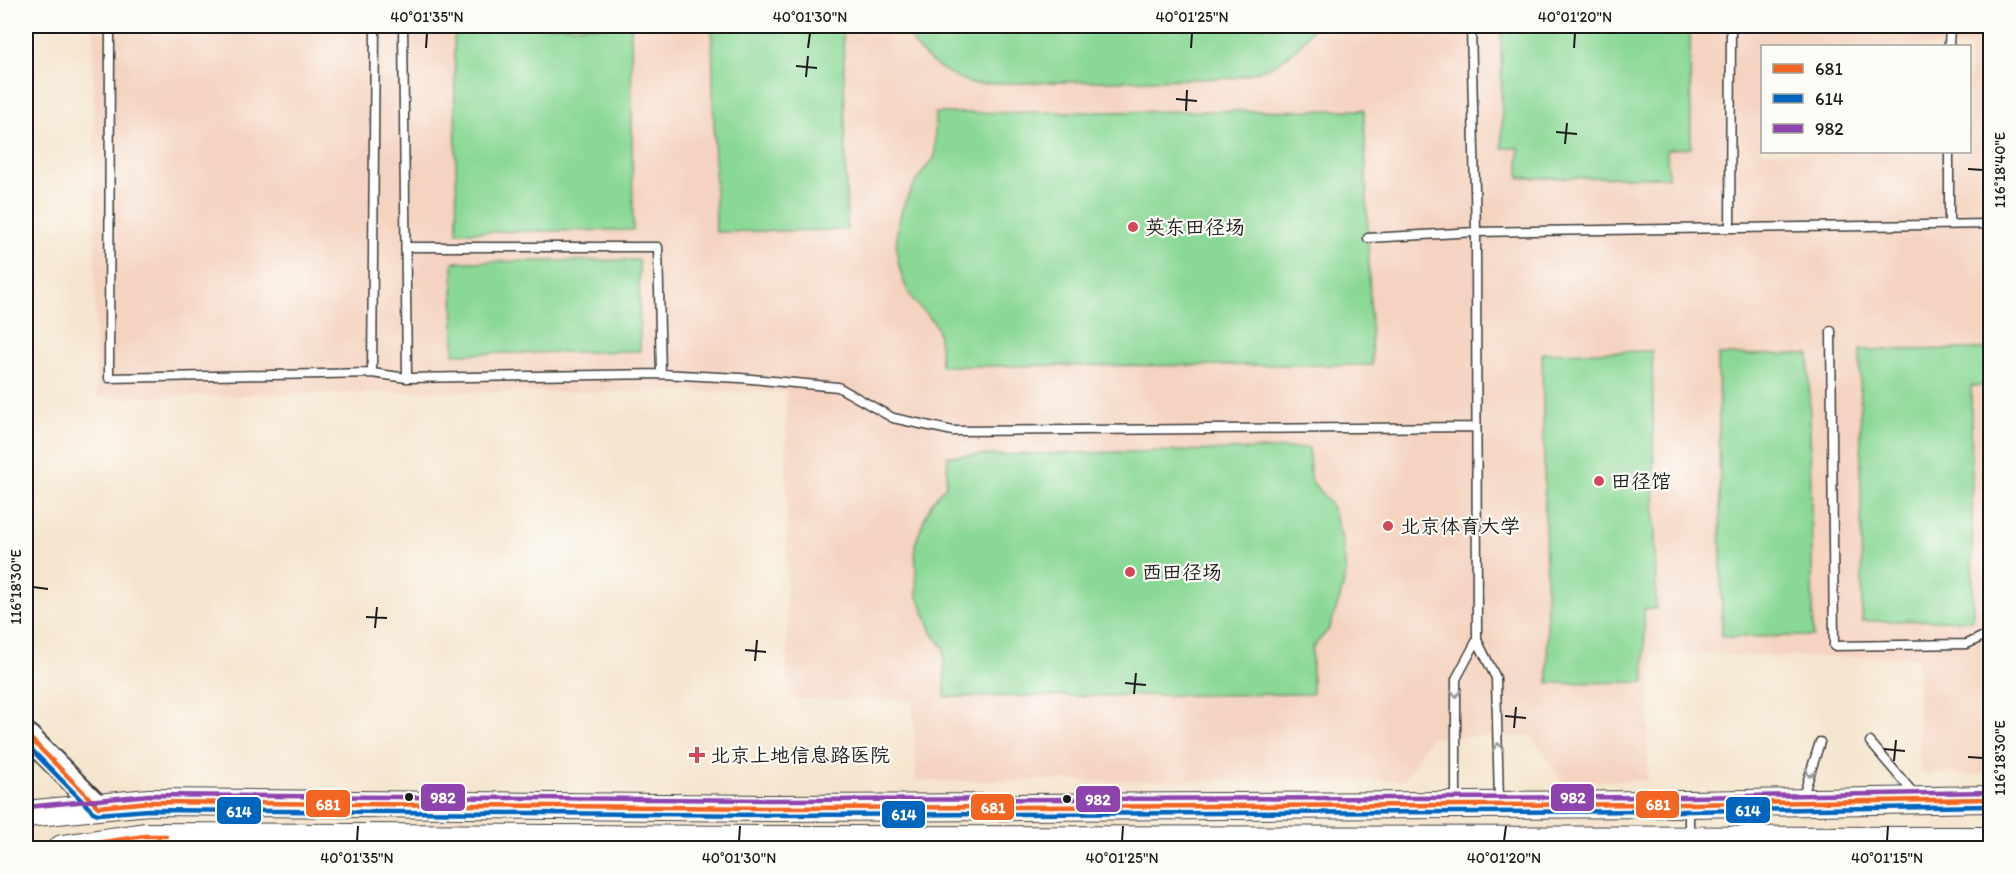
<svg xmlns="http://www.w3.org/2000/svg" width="2016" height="874" font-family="Itim,'LXGW WenKai TC',sans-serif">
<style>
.built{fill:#f4d3c0;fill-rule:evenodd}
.green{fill:#8ad896;stroke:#537a59;stroke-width:1.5}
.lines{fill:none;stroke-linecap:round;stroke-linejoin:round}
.lane-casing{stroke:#3d3a37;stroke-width:11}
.secondary-casing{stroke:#3d3a37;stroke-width:26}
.primary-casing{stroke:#3d3a37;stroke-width:28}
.lane{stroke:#fff;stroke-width:8}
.secondary{stroke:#fff;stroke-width:22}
.primary{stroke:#fff;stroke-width:26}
.bus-1-casing{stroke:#fdfcf7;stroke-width:9}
.bus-2-casing{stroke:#fdfcf7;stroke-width:9}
.bus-3-casing{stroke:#fdfcf7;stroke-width:9}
.bus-1{stroke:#f26522;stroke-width:4.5}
.bus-2{stroke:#0065bd;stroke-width:4.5}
.bus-3{stroke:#8e44ad;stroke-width:4.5}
.oneway{stroke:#999}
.ticks{fill:none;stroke:#1c1c1c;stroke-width:2}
.poi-dot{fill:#d1495b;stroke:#fdfcf7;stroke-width:2}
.bus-dot{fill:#1c1c1c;stroke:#fdfcf7;stroke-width:2}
.labels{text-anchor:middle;stroke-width:4.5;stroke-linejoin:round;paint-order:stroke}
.poi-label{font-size:20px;fill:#1c1c1c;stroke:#fdfcf7;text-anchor:start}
.line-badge{stroke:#fdfcf7;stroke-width:2}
.badge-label{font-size:16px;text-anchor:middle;font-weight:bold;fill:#fff}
.neatline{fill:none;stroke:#1c1c1c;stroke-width:2}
.ticks-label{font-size:15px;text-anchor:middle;fill:#1c1c1c}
</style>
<rect width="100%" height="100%" fill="#fdfcf7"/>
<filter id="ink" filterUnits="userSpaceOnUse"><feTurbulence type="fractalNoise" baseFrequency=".0167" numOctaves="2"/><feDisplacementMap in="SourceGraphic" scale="12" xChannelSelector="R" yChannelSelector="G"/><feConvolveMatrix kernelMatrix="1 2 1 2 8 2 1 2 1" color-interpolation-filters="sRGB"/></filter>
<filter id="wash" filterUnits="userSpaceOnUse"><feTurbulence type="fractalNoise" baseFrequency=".008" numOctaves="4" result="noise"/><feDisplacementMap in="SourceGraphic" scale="24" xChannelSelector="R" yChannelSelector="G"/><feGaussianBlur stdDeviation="1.35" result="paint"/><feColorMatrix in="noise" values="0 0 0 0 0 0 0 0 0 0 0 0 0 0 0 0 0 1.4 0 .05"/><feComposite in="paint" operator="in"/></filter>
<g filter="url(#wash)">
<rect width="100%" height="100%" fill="#f5e5ce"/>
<!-- built -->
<path class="built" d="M93,26h1897v748h-70l-3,-116 -265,-4 -5,126 -84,2 -32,-46 -101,1 -26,43 -488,1 -3,-81 -126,-1 -1,-307h-379l-311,6zM1762,46h208v106h-208z"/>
<!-- green -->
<path class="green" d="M454,26h177l2,204 -176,2z
M712,26h131l4,204 -131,2z
M903,26h411c-21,33 -43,44 -81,52l-260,6c-31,-11 -55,-27 -70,-58z
M1501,26h189l1,122 -24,1 1,28 -149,1v-30h-17z
M1364,110l8,255 -431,1c-1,-11 0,-27 -4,-37 -4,-13 -20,-21 -26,-32 -28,-52 -13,-99 24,-140v-44z
M639,260l1,91 -186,3 -1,-92z
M1988,349l1,36 -18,1 2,234 -111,1 -2,-271z
M1652,351l4,258h-12l1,73 -97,1 -6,-330z
M1809,354l4,282 -91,1 -4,-282z
M1309,448l1,31 21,26 11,34 4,34 -6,25 -11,31 -17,19v46l-367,3 -1,-49 -11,-14 -16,-40 -2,-49 8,-23 9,-20 14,-17 2,-29z"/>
</g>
<g filter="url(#ink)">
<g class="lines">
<defs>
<path id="lane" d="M110,26l-1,352 263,-5 3,-347
M403,26l4,352
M1471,26l5,206 1,408 19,38 3,125
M1949,46l1,-20
M1949,224v-72
M1730,228l1,-202
M1368,238l108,-6 514,-8
M1831,331l3,315 133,-2 23,-11
M372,373l35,5 254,-4 -3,-127h-252
M661,374l79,4 98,9 55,31 60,13 523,-4
M1870,742l46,54
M1802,799l18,-57
M1456,802v-123l21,-39
M1689,837v-29"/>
<path id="secondary" d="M26,734l72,73"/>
<path id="primary" d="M26,814l123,-12 621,6 919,-4 301,-5
M62,848l83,-12 625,3 1220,1"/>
</defs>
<!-- lane casing -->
<use href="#lane" class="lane-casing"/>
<!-- secondary casing -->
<use href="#secondary" class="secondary-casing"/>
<!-- primary casing -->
<use href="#primary" class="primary-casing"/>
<!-- lane -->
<use href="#lane" class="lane"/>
<!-- secondary -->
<use href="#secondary" class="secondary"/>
<!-- primary -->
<use href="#primary" class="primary"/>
<defs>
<path id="bus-1" d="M26,734l72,73 51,-5 621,6 919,-4 301,-5
M62,848l83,-12h21"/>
<path id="bus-2" d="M26,744l67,68 5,2 51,-4 621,5 919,-4 301,-5
M111,848l35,-4h20"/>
<path id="bus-3" d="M26,807l123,-12 621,5 919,-3 301,-5"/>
</defs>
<!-- bus-1 casing -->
<use href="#bus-1" class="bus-1-casing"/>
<!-- bus-2 casing -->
<use href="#bus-2" class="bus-2-casing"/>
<!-- bus-3 casing -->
<use href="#bus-3" class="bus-3-casing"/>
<!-- bus-1 -->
<use href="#bus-1" class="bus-1"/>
<!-- bus-2 -->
<use href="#bus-2" class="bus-2"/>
<!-- bus-3 -->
<use href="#bus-3" class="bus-3"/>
</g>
<!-- one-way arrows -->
<defs><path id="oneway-chevron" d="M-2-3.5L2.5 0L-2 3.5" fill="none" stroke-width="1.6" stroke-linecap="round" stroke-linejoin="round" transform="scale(1.5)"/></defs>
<g class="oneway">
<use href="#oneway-chevron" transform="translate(1456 693) rotate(90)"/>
<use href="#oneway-chevron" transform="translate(1498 747) rotate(-91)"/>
<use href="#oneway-chevron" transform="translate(1810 773) rotate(108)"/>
</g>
</g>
<!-- ticks -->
<path class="ticks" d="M426,48l1,-15M808,48l2,-15M1191,48l1,-15M1574,48l1,-15M796,66l21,2M806,77l2,-21M1176,99l21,2M1186,111l1,-21M1556,132l21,2M1565,144l2,-21M1968,169l15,1M33,587l15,2M366,617l21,1M375,628l2,-21M745,650l21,2M755,661l2,-21M1125,683l21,2M1134,694l2,-21M1505,716l21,2M1514,728l2,-21M1884,749l21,2M1968,757l15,1M1894,761l2,-21M357,841l1,-15M739,841l1,-15M1122,841l1,-15M1504,841l2,-15M1887,841l1,-15"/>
<!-- markers -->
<g class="poi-dot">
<circle cx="1133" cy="227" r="6"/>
<circle cx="1599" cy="481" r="6"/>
<circle cx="1388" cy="526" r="6"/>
<circle cx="1130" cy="572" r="6"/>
<path d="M694 746h6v6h6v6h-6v6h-6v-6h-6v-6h6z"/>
</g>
<g class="bus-dot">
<circle cx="409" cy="797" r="5"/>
<circle cx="1067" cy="799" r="5"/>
</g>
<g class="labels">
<!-- poi labels -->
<g class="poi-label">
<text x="1145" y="234">英东田径场</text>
<text x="1611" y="488">田径馆</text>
<text x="1400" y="533">北京体育大学</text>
<text x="1142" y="579">西田径场</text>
<text x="710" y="762">北京上地信息路医院</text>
</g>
</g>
<g class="line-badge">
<rect x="420" y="783" width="46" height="29" rx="6" fill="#8e44ad"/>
<rect x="1550" y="783" width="45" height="29" rx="6" fill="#8e44ad"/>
<rect x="1075" y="785" width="46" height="28" rx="6" fill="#8e44ad"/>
<rect x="305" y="789" width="46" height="29" rx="6" fill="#f26522"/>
<rect x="1635" y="790" width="45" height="29" rx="6" fill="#f26522"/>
<rect x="970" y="793" width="45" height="28" rx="6" fill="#f26522"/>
<rect x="1725" y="796" width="46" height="28" rx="6" fill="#0065bd"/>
<rect x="216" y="796" width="46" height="29" rx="6" fill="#0065bd"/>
<rect x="881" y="800" width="45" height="29" rx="6" fill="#0065bd"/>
</g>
<g class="badge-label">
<text x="443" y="803">982</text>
<text x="1573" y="803">982</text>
<text x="1098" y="805">982</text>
<text x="328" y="810">681</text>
<text x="1658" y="810">681</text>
<text x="993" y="813">681</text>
<text x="1748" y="816">614</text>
<text x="239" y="817">614</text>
<text x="904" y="820">614</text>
</g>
<!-- margin -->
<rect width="2016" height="874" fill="none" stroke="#fdfcf7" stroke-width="66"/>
<!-- legend -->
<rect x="1761" y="45" width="210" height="108" fill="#fdfcf7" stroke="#a3a29f" stroke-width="1.5"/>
<rect x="1773" y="64" width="30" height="9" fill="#f26522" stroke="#a3a29f" stroke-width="1.5"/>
<text x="1815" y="75" font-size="18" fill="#1c1c1c">681</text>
<rect x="1773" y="94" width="30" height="9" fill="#0065bd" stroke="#a3a29f" stroke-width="1.5"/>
<text x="1815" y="105" font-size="18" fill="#1c1c1c">614</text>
<rect x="1773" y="124" width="30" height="9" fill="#8e44ad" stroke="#a3a29f" stroke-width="1.5"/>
<text x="1815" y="135" font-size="18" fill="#1c1c1c">982</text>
<rect x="33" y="33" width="1950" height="808" class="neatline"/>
<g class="ticks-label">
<text x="427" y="22">40°01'35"N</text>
<text x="810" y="22">40°01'30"N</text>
<text x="1192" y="22">40°01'25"N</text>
<text x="1575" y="22">40°01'20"N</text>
<text transform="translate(2000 170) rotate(-90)" y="5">116°18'40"E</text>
<text transform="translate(16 587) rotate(-90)" y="5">116°18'30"E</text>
<text transform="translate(2000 758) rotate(-90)" y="5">116°18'30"E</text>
<text x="357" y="863">40°01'35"N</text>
<text x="739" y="863">40°01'30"N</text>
<text x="1122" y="863">40°01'25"N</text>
<text x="1504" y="863">40°01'20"N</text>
<text x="1887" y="863">40°01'15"N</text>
</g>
</svg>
